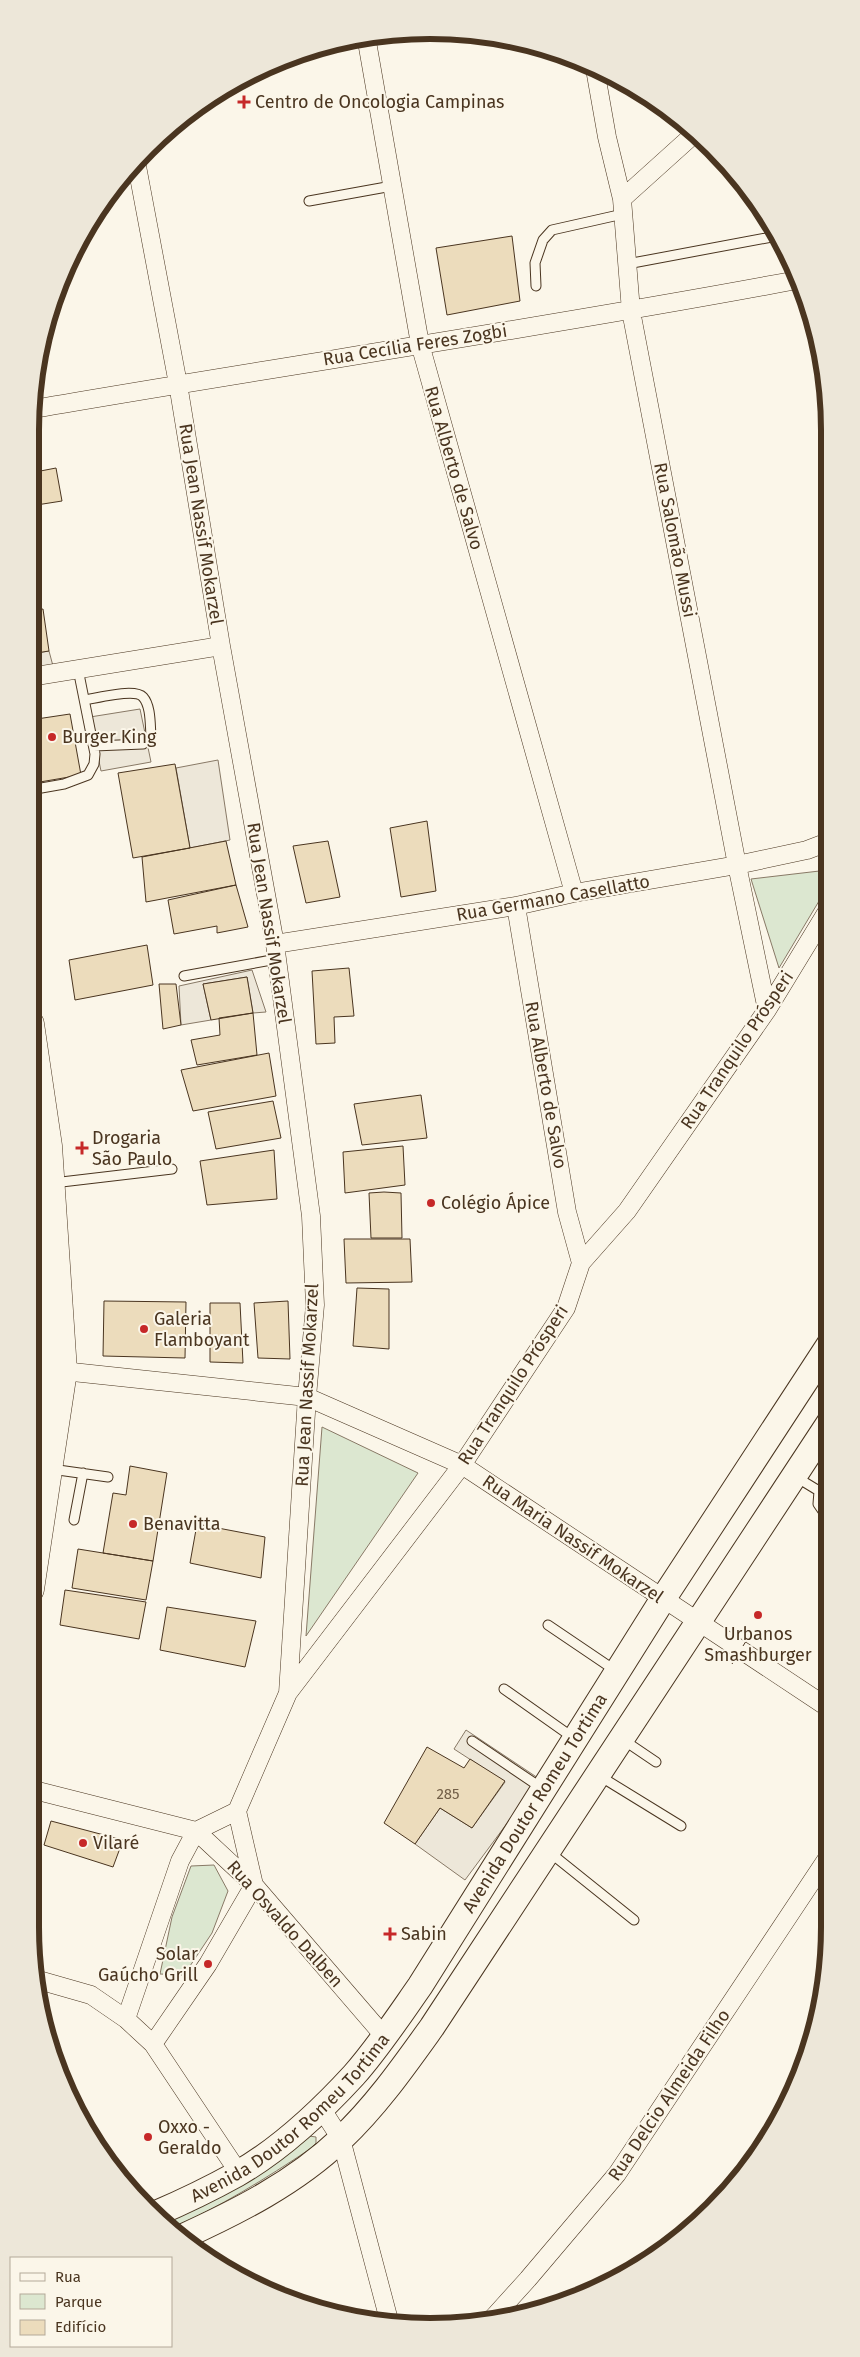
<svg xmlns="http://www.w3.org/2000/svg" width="860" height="2357" font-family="'Fira Sans',sans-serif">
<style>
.green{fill:#dce7d0;stroke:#887966}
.parking{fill:#ede7d9;stroke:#887966}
.building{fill:#ecdcbc;stroke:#4a3520}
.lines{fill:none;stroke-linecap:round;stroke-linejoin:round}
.service-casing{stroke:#4a3520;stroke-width:11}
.minor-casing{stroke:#4a3520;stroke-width:19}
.secondary-casing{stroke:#4a3520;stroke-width:27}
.primary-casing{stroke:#4a3520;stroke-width:29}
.service{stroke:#fbf6e9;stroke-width:9}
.minor{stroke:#fbf6e9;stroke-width:18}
.secondary{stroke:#fbf6e9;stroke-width:25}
.primary{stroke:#fbf6e9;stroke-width:28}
.fence{stroke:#4a3520;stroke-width:1;stroke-dasharray:6 2.5;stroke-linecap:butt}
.poi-dot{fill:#c62828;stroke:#fbf6e9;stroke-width:2}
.labels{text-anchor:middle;stroke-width:4;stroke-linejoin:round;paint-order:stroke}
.number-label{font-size:15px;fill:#725f47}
.poi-label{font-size:18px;fill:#4a3520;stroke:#fbf6e9;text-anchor:start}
.street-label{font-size:18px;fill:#4a3520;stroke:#fbf6e9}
.rim{fill:none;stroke:#4a3520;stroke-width:6}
</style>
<rect width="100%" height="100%" fill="#fbf6e9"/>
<!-- green -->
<path class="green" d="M828,870v16l-49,82 -28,-89z
M322,1427l96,46 -112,163z
M214,1865l14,26 -16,42 -28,42 -24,-1 12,-57 19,-51z
M309,2136l7,1v6l-6,6c-45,30 -90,58 -140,80l-8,-8z"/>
<!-- parking -->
<path class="parking" d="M49,651l4,15 -23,2v-14z
M140,709l11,53 -50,9 -11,-54z
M218,760l12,80 -40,8 -14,-80z
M252,970l14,42 -13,1 -6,-36 -44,7 8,36 -30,5 -2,-39z
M466,1730l72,48 -7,13 -66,89 -50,-36 25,-36 32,20 33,-46 -51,-33z"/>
<!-- building -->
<path class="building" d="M512,236l8,65 -73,14 -11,-67z
M56,468l6,33 -32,5v-33z
M43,609l6,42 -19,3v-43z
M70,714l11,61 -47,8 -4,-29v-34z
M175,764l15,84 -57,10 -15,-85z
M427,821l9,70 -35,6 -11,-69z
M226,841l10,44 -90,17 -4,-45z
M328,841l12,56 -34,6 -13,-57z
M236,885l12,42 -31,6v-7l-43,8 -6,-34z
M147,945l6,40 -78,15 -6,-40z
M349,968l5,48 -20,1 1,26 -19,1 -4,-73z
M247,977l6,36 -42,7 -8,-36z
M159,984h17l5,41 -18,4z
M253,1013l4,42 -60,10 -6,-25 29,-5 -1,-17z
M269,1053l7,43 -83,15 -12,-41z
M421,1095l6,43 -65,7 -8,-41z
M273,1101l8,37 -65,11 -8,-37z
M403,1146l2,39 -60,8 -2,-41z
M274,1150l3,49 -70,6 -7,-44z
M384,1192l17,1 1,45h-31l-2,-45z
M344,1239h66l2,43 -66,1z
M357,1288l32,1v60l-36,-3z
M104,1301l82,1 -1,56 -82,-2z
M288,1301l2,58 -32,-1 -4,-55z
M210,1303h30l3,60 -33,-1z
M130,1466l37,7 -14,88 -50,-8 10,-60 13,2z
M197,1524l68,13 -4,41 -71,-15z
M78,1549l75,12 -7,39 -74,-12z
M65,1590l81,12 -7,37 -79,-14z
M167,1607l89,14 -11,46 -85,-17z
M427,1747l37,21 6,-9 35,22 -33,47 -32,-20 -25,36 -31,-21z
M51,1821l72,19 -10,27 -69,-22z"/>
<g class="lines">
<defs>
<path id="service" d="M309,201l83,-15
M627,264l150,-28
M536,286l-1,-23 8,-23 9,-10 71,-16
M85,700c12,-2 50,-12 58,-3 8,9 7,27 8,39l-8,8 -49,2
M30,790l34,-6 24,-9 6,-11 1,-10 -17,-85
M184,976l93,-17
M53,1183l119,-14
M51,1469l57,8
M796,1477l23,14
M829,1482l-10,9 -1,13 11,16
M74,1520l9,-47
M548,1625l68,46
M504,1689l71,50
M622,1739l34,23
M472,1741l71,48
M598,1775l83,51
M548,1851l86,69"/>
<path id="minor" d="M366,36l54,308 154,549
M595,69l12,68 15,62 9,112 106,554 30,145
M136,161l42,223 43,262 54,298 36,272 4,89 -8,92 -19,296
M622,199l71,-64
M33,409c254,-44 510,-81 764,-129
M30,677l191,-31
M516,906l51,306 14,51
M275,944l241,-38 58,-13 163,-28 70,-15 21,-8
M63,1371l244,26 155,68 368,244
M30,1789l166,42 58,54 130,151
M35,1979l56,16 35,24 27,25 86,129
M126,2019l54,-158 16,-30 41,-20
M153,2044l55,-80 46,-79 -17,-74 51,-118 174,-228 104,-157 15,-45 46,-52 140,-201 61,-100
M321,2108l20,31 49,185
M490,2321l38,-42 89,-105 213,-320"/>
<g id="secondary">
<path id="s1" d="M155,2214c28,-12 55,-25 82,-40 42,-24 84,-63 117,-99 24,-27 45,-59 66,-89l243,-387 166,-254"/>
<path d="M180,2238c57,-26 115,-55 161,-99 35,-33 63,-73 91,-112l397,-604"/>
</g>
<path id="primary" d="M30,1024l18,122 15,225 -33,218
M30,1225l11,144 -11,73"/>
</defs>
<!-- service casing -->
<use href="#service" class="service-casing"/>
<!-- minor casing -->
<use href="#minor" class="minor-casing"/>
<!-- secondary casing -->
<use href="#secondary" class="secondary-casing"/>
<!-- primary casing -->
<use href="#primary" class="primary-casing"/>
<!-- service -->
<use href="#service" class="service"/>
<!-- minor -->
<use href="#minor" class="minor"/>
<!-- secondary -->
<use href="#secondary" class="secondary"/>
<!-- primary -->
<use href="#primary" class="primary"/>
<!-- fence -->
<path class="fence" d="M743,1646l7,-11
M732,1664l6,-10"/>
</g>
<!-- markers -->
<g class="poi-dot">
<path d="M241.5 94.5h5v5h5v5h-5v5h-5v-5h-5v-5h5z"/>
<circle cx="52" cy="737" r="5"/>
<path d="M79.5 1140.5h5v5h5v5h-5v5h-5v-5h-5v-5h5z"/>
<circle cx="431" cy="1203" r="5"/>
<circle cx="144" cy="1329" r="5"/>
<circle cx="133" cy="1524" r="5"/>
<circle cx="758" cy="1615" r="5"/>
<circle cx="83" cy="1843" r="5"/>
<path d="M387.5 1926.5h5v5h5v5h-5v5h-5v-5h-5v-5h5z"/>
<circle cx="208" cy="1964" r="5"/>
<circle cx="148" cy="2137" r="5"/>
</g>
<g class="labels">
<!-- number labels -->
<g class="number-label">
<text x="448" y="1799">285</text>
</g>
<!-- poi labels -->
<g class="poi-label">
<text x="255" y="108">Centro de Oncologia Campinas</text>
<text x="62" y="743">Burger King</text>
<text x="92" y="1144">Drogaria<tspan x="92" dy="21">São Paulo</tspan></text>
<text x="441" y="1209">Colégio Ápice</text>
<text x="154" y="1325">Galeria<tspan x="154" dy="21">Flamboyant</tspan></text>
<text x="143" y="1530">Benavitta</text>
<text x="758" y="1640" text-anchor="middle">Urbanos<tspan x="758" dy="21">Smashburger</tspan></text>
<text x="93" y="1849">Vilaré</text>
<text x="401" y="1940">Sabin</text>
<text x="198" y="1960" text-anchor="end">Solar<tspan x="198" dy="21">Gaúcho Grill</tspan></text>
<text x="158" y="2133">Oxxo -<tspan x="158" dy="21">Geraldo</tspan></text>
</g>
<!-- street labels -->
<g class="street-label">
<text transform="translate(415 345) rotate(-9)" y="6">Rua Cecília Feres Zogbi</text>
<text transform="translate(454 468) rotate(74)" y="6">Rua Alberto de Salvo</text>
<text transform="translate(201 524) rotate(81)" y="6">Rua Jean Nassif Mokarzel</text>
<text transform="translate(675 540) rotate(79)" y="6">Rua Salomão Mussi</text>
<text transform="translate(553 898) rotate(-10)" y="6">Rua Germano Casellatto</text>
<text transform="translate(269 923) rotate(81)" y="6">Rua Jean Nassif Mokarzel</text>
<text transform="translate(737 1050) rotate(-56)" y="6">Rua Tranquilo Prósperi</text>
<text transform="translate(546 1085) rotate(80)" y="6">Rua Alberto de Salvo</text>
<text transform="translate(307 1385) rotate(-87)" y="6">Rua Jean Nassif Mokarzel</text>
<text transform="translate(513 1385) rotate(-57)" y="6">Rua Tranquilo Prósperi</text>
<text transform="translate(573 1539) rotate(34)" y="6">Rua Maria Nassif Mokarzel</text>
<text dy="6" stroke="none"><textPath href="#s1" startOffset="572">Avenida Doutor Romeu Tortima</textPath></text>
<text transform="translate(285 1924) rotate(48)" y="6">Rua Osvaldo Dalben</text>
<text transform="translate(669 2095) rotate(-56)" y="6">Rua Delcio Almeida Filho</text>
<text dy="6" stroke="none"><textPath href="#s1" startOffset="168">Avenida Doutor Romeu Tortima</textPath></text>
</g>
</g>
<!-- crop -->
<path d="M0 0H860V2357H0ZM430 39H430A391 391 0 0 1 821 430V1927A391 391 0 0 1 430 2318H430A391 391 0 0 1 39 1927V430A391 391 0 0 1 430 39Z" fill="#ede7d9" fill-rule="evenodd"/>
<path class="rim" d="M430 39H430A391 391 0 0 1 821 430V1927A391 391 0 0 1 430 2318H430A391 391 0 0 1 39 1927V430A391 391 0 0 1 430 39Z"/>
<!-- legend -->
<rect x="10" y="2257" width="162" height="90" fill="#fbf6e9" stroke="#b4a999"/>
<rect x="20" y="2273" width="25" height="8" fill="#fbf6e9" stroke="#b4a999"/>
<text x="55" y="2282" font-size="15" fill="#4a3520">Rua</text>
<rect x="20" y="2294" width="25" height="15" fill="#dce7d0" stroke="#b4a999"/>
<text x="55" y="2307" font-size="15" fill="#4a3520">Parque</text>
<rect x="20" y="2320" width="25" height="15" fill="#ecdcbc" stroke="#b4a999"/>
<text x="55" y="2332" font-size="15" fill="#4a3520">Edifício</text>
</svg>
